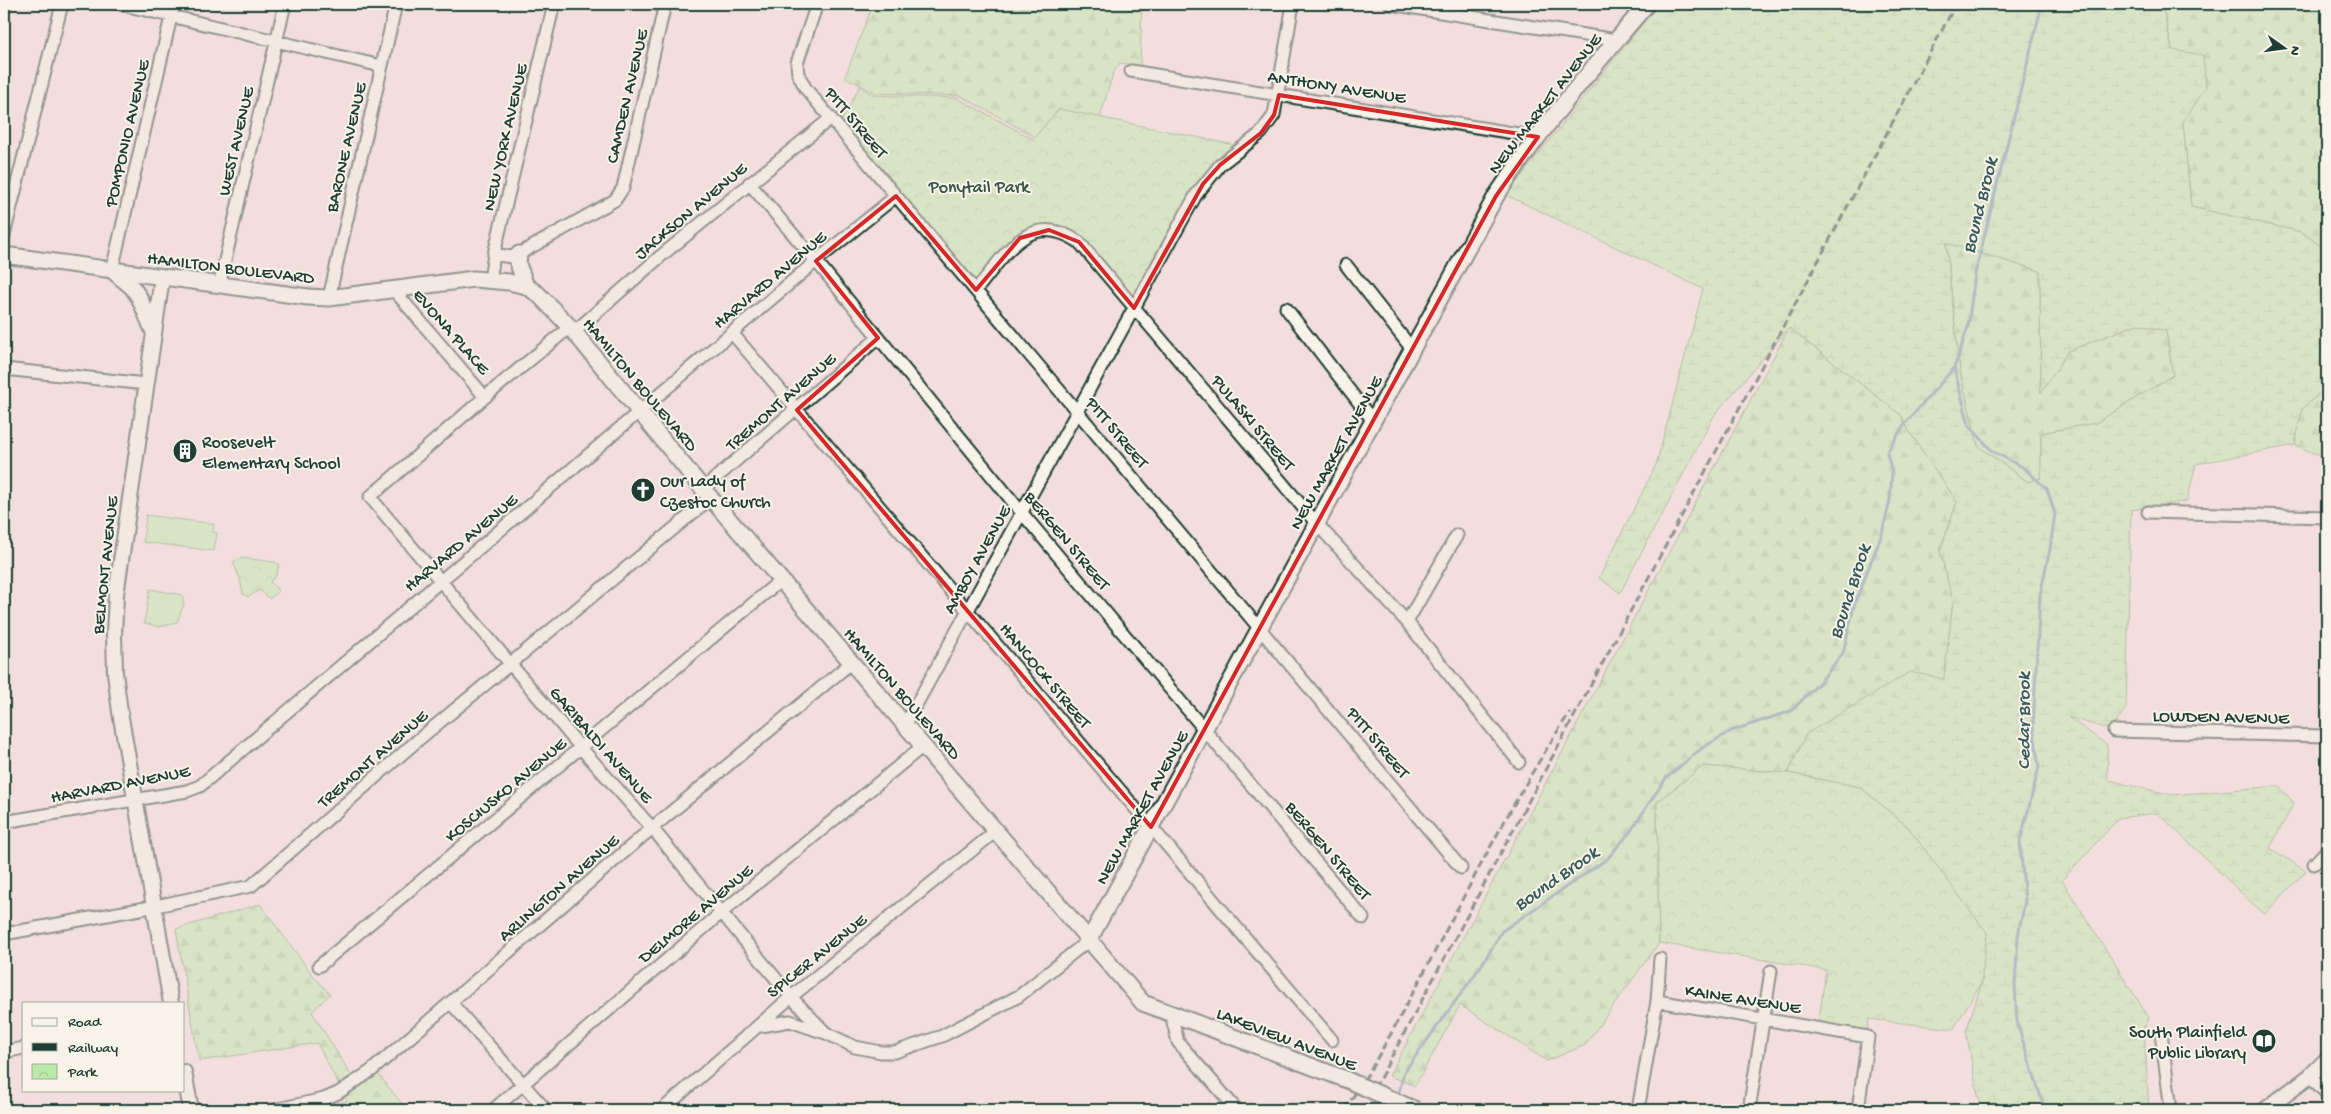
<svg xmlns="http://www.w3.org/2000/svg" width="2331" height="1114" font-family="'Gochi Hand',sans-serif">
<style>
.grass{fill:#bae9a8;stroke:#6c936e}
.forest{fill:url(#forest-firs);stroke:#6c936e}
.wetland{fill:url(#wetland-marsh);stroke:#6c936e;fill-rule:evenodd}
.park{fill:url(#park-crowns);stroke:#6c936e}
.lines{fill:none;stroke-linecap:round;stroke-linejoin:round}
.stream{stroke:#6694a8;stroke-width:3}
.minor-casing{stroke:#1f3d34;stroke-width:15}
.tertiary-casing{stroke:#1f3d34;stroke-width:18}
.secondary-casing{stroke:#1f3d34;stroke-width:19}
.minor{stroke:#f7f3e8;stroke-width:11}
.tertiary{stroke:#f7f3e8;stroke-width:14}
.secondary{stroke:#f7f3e8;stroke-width:15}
.rail{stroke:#1f3d34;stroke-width:3;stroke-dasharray:8 4;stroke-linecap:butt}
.secondary-bridge-casing{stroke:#1f3d34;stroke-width:19;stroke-linecap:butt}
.secondary-bridge{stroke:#f7f3e8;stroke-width:15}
.marked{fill:none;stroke:#d62828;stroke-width:4;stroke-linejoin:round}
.labels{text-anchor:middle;stroke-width:4;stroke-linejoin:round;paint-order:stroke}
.street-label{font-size:18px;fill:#1f3d34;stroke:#f7f3e8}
.park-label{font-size:18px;fill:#365745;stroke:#f7f3e8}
.poi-label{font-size:18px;fill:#1f3d34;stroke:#f7f3e8;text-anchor:start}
.water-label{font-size:19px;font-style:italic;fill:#375a5b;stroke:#f7f3e8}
</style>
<defs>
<pattern id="forest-firs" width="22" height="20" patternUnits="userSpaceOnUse" patternTransform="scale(1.25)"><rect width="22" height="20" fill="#bae9a8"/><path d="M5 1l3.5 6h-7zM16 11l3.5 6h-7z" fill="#9fc991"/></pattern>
<pattern id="wetland-marsh" width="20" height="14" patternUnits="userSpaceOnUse" patternTransform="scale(1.25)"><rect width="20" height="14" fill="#bae9a8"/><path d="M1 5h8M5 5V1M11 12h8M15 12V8" fill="none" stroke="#9fc991"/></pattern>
<pattern id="park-crowns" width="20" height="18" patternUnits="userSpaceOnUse" patternTransform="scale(1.25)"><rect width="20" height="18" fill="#bae9a8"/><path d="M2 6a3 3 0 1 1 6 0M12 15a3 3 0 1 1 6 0" fill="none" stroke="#9fc991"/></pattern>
</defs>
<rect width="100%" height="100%" fill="#f2dedc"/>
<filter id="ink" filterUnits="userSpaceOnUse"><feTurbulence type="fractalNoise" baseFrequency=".02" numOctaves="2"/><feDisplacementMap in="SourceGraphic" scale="10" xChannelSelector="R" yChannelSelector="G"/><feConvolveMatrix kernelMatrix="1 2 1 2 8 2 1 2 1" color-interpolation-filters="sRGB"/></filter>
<g filter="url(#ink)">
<!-- grass -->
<path class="grass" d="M146,515l68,9 -1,8 4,1 -3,18 -71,-9z
M150,589l32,6 2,9 -7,18 -18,5 -15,-4z"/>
<!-- forest -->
<path class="forest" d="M873,4l269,1 -2,61 -20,-3 -7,10 -13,45 -41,-9 -24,28 -74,-41 -86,-3 -30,-16z
M2162,4h165v247l-26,-19 -110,-25 -8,-85 23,-35 -34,-37z
M1946,243l94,28 1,121 26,-41 70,-27 29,7 7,44 -77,48 -55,10v45l-13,4 -50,-36 -18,-74z
M1789,328l112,87 8,16 48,71 -17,49 13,50 -9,79 -138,54 -18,39 -85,-7 -46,36 2,141 -74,102 -38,16 -87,-56 -45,81 -26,-10z
M2327,386v73l-32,-14 7,-36z
M260,904l51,69 19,21 -18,18 39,63 27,-1 29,36h-100l40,-9 -30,-58 -118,18 -23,-132z"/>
<!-- wetland -->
<path class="wetland" d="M1658,4h504l10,46 31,5 3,32 -23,35 8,85 111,25 25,19v135l-25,23 -7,36 -99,19 -9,37 -56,9 -5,198 -15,22 -43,-13 39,28 1,35 64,15 107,-9 15,17 -24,45 36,23 -41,43 -9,-7 -98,-94 -39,5 -57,62 87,138 -5,12 5,80h-164l-5,-3 -14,-76 17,-52 -76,-153 -47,-39 -72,-14 18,-39 104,-62 34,7 9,-78 -13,-50 17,-49 -48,-71 -8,-16 -112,-87 -74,86 -95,179 -21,-15 57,-113 47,-176 -197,-94zM1946,243l94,28 1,122 27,-42 69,-27 29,7 7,44 -77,48 -55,10v45l-13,4 -50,-36 -18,-74z"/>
<!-- park -->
<path class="park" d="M860,86l13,9 84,3 76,41 26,-30 181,37 -56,67 -50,93 -64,-71h-45l-45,57 -142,-165z
M242,558l33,4 4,3 -3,11 -6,6 9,9 -10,8 -9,-9 -12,7 -5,-3 -3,-15 -7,-17z
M1703,766l85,7 72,14 47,39 80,107 -6,51 -28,45 -84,-10 -2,15 -49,-8 8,-56 -167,-27 -2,-141z"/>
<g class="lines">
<!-- stream -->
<path class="stream" d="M1954,368l15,57 23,26 32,17 23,21 8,25 -5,35 -10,46 -7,132 6,40 -19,75 5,59 -7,35 -3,49 2,38 28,87
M1398,1097l6,-25 77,-106 21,-35 105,-72 23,-27 36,-54 36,-30 29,-17 60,-20 29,-29 23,-29 12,-51 27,-68 8,-34 2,-27 -5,-20 16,-27 51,-58 14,-41 7,-53 67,-270"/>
<defs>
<path id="minor" d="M120,4l261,62
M817,4l-20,59 1,11 8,15 655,779
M1390,4l226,36
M1131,71l407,66
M749,183l67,78 206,252 341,405
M4,235l58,-231
M494,254l17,3 8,-3 96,-54 8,-12 42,-184
M1346,265l66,84
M112,270l62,-266
M490,280l4,-26 60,-250
M219,286l66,-282
M393,289l92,108
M976,290c29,-34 52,-82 103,-48l238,282 90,98 112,140
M329,298l67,-294
M1286,308l87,113
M570,327l-85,70 -115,100 211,251 71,80 139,169 35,36 29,14 26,5h14l47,-16 77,-40 70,-56
M574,332l88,-77 169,-137
M732,333l600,707
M4,369l142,15
M703,489l175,-151
M2148,512l179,5
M1407,622l50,-87
M905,725l291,-530 24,-30 41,-32 13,-18 19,-111
M2114,731l213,5
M4,822l183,-31 13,-5 616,-525 80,-65
M2314,864l13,-14
M4,934l152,-28 95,-20 167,-146 293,-242
M319,966l462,-386
M1657,1001l211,36 -10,73
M451,1003l95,107
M1171,1014l7,28 59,68
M761,1026l29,-5 32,11
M2161,1033l10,77
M4,1052l20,-4
M2310,1076l17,18
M273,1110l51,-11 14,-6 33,-22 281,-243 200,-166
M493,1110l228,-197 202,-167
M662,1110l129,-113 205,-166
M1638,1110l19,-109 3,-42
M1749,1110l22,-139"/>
<path id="tertiary" d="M162,278l-46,317 -2,39 1,39 5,39 51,291
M184,1072l7,38
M2265,1110l45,-34 17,-17"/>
<path id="secondary" d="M519,254l-1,10 8,22
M4,255l304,42 21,1 145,-19 35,3 17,4 12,8 32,33 133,162 440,514 202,76
M113,271l19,16 7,10 14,33
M1089,940l407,-744c45,-68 98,-130 151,-192"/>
</defs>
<!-- minor casing -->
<use href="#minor" class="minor-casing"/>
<!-- tertiary casing -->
<use href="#tertiary" class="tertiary-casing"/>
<!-- secondary casing -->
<use href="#secondary" class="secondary-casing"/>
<!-- minor -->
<use href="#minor" class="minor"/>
<!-- tertiary -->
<use href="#tertiary" class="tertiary"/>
<!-- secondary -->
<use href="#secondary" class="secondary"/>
<!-- rail -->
<path class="rail" d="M1344,1110c30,-42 53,-88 78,-134 47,-89 93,-180 148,-264
M1363,1110l593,-1106"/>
<defs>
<path id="secondary-bridge" d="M1345,1079l71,31"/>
</defs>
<!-- secondary-bridge casing -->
<use href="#secondary-bridge" class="secondary-bridge-casing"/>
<!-- secondary-bridge -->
<use href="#secondary-bridge" class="secondary-bridge"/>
</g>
</g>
<!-- marked area -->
<path d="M0 0H2331V1114H0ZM1279,95l259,42 -42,59 -345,631 -354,-417 81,-72 -62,-77 80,-65 80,94 44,-52 29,-8 30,12 55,66 69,-124 17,-19 41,-32 13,-18z" fill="#f2dedc" fill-opacity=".55" fill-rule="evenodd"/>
<path class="marked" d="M1279,95l259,42 -42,59 -345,631 -354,-417 81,-72 -62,-77 80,-65 80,94 44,-52 29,-8 30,12 55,66 69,-124 17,-19 41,-32 13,-18z"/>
<!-- icons -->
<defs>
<symbol id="building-disc" viewBox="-11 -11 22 22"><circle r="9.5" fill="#1f3d34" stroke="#f7f3e8"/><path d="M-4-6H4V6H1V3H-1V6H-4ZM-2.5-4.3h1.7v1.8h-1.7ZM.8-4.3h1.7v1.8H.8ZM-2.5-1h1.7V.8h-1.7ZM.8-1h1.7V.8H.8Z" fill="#fff"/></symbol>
<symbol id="church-disc" viewBox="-11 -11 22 22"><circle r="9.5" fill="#1f3d34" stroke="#f7f3e8"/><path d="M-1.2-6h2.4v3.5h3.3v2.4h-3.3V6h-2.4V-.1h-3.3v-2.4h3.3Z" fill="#fff"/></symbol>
<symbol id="library-disc" viewBox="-11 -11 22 22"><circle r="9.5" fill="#1f3d34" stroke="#f7f3e8"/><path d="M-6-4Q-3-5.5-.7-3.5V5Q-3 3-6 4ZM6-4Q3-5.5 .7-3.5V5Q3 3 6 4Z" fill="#fff"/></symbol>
</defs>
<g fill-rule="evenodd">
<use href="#building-disc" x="171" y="437" width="28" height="28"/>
<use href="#church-disc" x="629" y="476" width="28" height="28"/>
<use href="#library-disc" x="2250" y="1027" width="28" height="28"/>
</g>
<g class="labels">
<!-- street labels -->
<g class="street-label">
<text transform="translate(1337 86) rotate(9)" y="6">ANTHONY AVENUE</text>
<text transform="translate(626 96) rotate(-77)" y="6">CAMDEN AVENUE</text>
<text transform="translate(1544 103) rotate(-52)" y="6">NEW MARKET AVENUE</text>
<text transform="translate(857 122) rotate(50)" y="6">PITT STREET</text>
<text transform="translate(126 133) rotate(-77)" y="6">POMPONIO AVENUE</text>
<text transform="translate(504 137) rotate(-77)" y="6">NEW YORK AVENUE</text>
<text transform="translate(235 141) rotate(-77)" y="6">WEST AVENUE</text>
<text transform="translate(345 147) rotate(-77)" y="6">BARONE AVENUE</text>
<text transform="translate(690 210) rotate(-40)" y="6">JACKSON AVENUE</text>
<text transform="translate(231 267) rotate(7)" y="6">HAMILTON BOULEVARD</text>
<text transform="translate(769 279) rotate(-40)" y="6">HARVARD AVENUE</text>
<text transform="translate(452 331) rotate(49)" y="6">EVONA PLACE</text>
<text transform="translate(641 384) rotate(50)" y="6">HAMILTON BOULEVARD</text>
<text transform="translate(780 401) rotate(-41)" y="6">TREMONT AVENUE</text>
<text transform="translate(1254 422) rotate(50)" y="6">PULASKI STREET</text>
<text transform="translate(1118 432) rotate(50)" y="6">PITT STREET</text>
<text transform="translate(1335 452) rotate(-61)" y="6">NEW MARKET AVENUE</text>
<text transform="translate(1068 540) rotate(50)" y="6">BERGEN STREET</text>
<text transform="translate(460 542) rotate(-40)" y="6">HARVARD AVENUE</text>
<text transform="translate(976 559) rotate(-61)" y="6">AMBOY AVENUE</text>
<text transform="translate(104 565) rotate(-84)" y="6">BELMONT AVENUE</text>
<text transform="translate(1046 675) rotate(50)" y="6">HANCOCK STREET</text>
<text transform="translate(903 693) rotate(49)" y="6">HAMILTON BOULEVARD</text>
<text transform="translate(2221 716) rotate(1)" y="6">LOWDEN AVENUE</text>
<text transform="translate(1379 742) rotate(50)" y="6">PITT STREET</text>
<text transform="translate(602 744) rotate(49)" y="6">GARIBALDI AVENUE</text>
<text transform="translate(372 758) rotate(-41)" y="6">TREMONT AVENUE</text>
<text transform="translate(120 783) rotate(-11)" y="6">HARVARD AVENUE</text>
<text transform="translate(505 789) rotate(-40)" y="6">KOSCIUSKO AVENUE</text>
<text transform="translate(1141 807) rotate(-61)" y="6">NEW MARKET AVENUE</text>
<text transform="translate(1329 850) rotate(50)" y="6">BERGEN STREET</text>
<text transform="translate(558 887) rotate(-41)" y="6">ARLINGTON AVENUE</text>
<text transform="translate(695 913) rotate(-40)" y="6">DELMORE AVENUE</text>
<text transform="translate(816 955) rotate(-39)" y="6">SPICER AVENUE</text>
<text transform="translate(1743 998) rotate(9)" y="6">KAINE AVENUE</text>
<text transform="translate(1287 1038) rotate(21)" y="6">LAKEVIEW AVENUE</text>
</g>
<!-- park labels -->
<g class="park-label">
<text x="979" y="192">Ponytail Park</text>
</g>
<!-- poi labels -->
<g class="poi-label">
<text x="202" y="447">Roosevelt<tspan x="202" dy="21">Elementary School</tspan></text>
<text x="660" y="486">Our Lady of<tspan x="660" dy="21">Czestoc Church</tspan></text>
<text x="2246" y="1037" text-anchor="end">South Plainfield<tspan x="2246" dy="21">Public Library</tspan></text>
</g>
<!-- water labels -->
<g class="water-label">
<text transform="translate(1978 205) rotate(-76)" y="7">Bound Brook</text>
<text transform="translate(1848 591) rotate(-72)" y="7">Bound Brook</text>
<text transform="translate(2022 721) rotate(-90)" y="7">Cedar Brook</text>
<text transform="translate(1555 877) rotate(-35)" y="7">Bound Brook</text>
</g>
</g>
<!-- margin -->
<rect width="2331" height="1114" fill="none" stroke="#f7f3e8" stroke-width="20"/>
<rect x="10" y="10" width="2311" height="1094" fill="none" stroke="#1f3d34" stroke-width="2" filter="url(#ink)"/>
<!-- legend -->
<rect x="22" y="1002" width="162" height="90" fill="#f7f3e8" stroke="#a1aaa0"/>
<rect x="32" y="1018" width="25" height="8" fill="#f7f3e8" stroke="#a1aaa0"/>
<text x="68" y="1026" font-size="15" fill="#1f3d34">Road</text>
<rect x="32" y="1043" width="25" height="8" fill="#1f3d34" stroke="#a1aaa0"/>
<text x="68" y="1052" font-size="15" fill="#1f3d34">Railway</text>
<rect x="32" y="1064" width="25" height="15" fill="url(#park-crowns)" stroke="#a1aaa0"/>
<text x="68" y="1076" font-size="15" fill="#1f3d34">Park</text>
<!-- north arrow -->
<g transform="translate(2284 48) rotate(104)" stroke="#f7f3e8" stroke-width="4" paint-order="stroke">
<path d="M0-4L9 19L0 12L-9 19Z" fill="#1f3d34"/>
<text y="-8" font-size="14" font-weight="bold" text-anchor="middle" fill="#1f3d34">N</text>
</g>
</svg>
